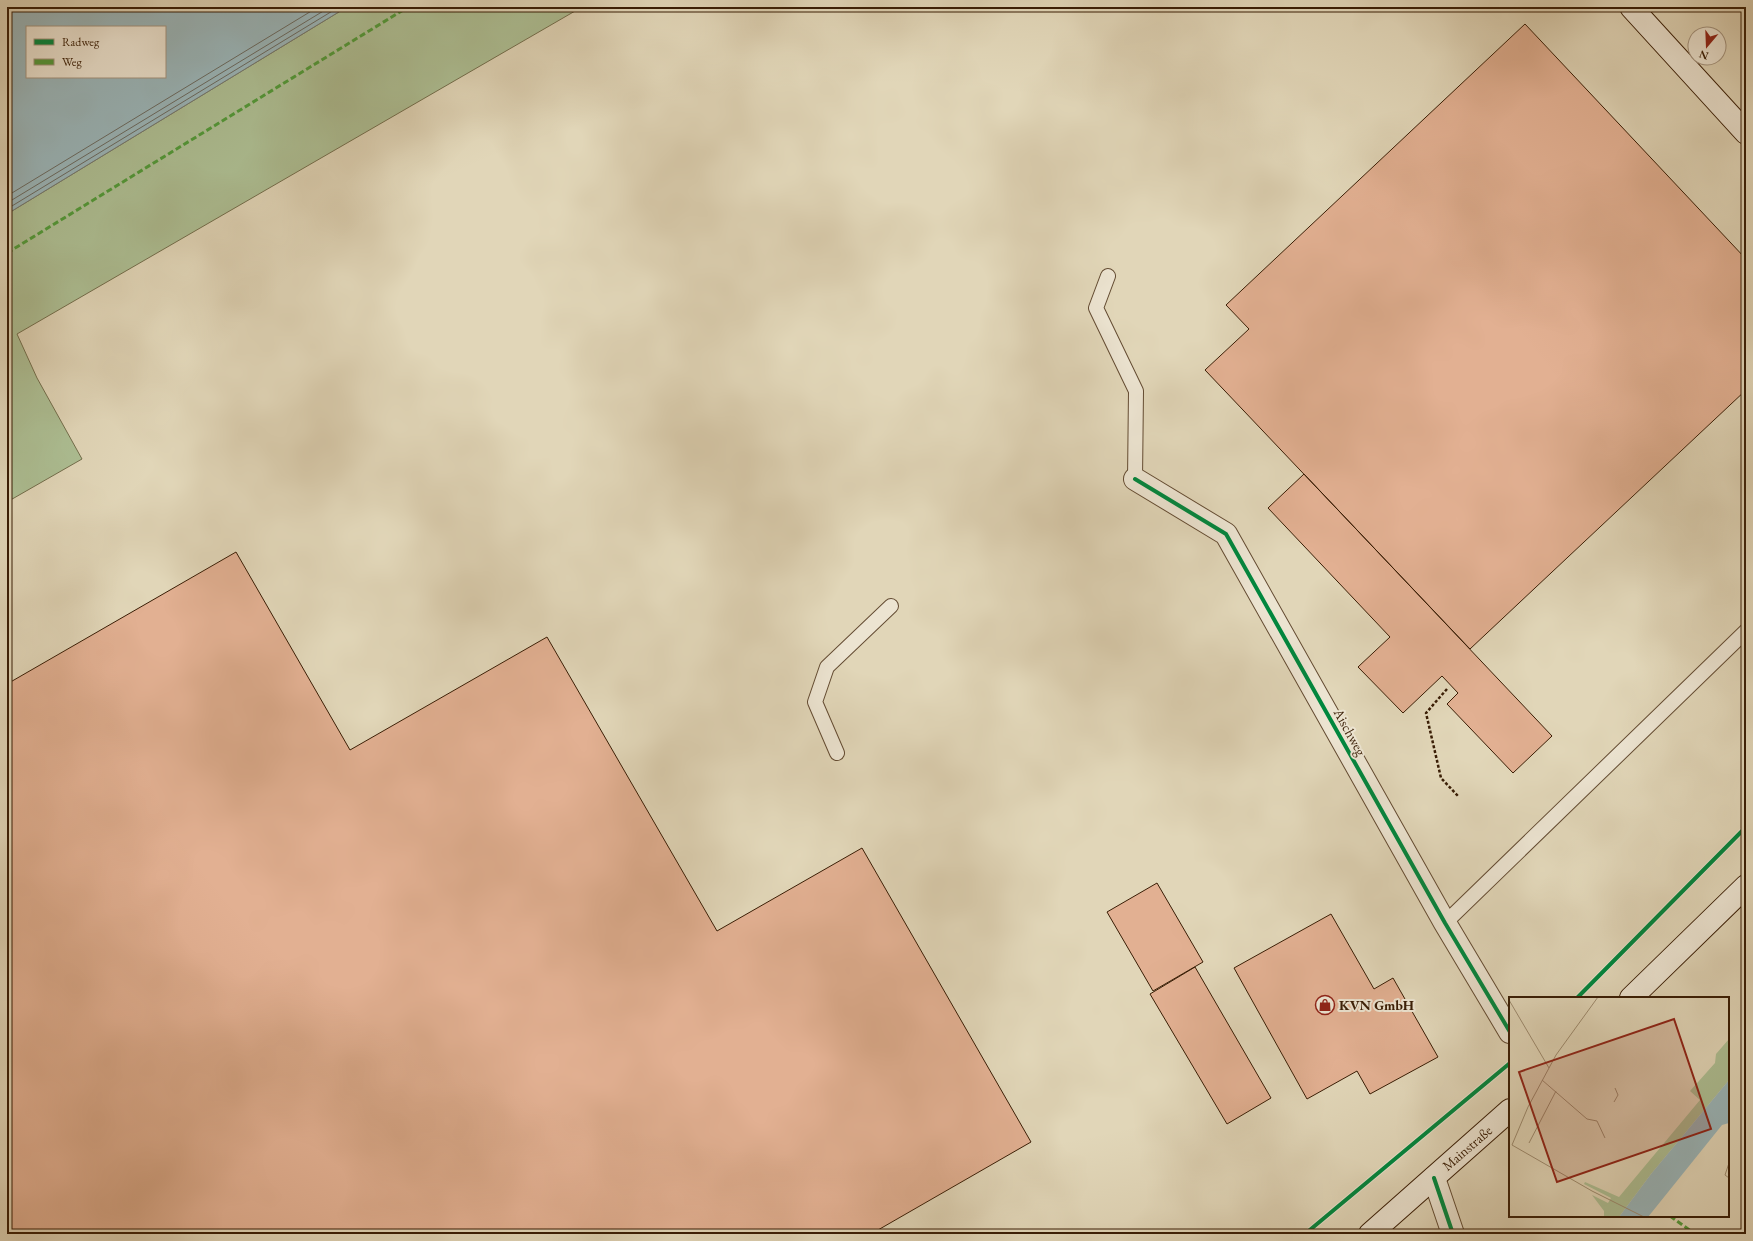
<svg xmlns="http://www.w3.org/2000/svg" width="1753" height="1241" font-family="'EB Garamond',serif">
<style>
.green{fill:#adbf94;stroke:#736e4c}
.water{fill:#9ab6ba;stroke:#737972;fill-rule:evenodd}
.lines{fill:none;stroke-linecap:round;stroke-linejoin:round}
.shore{stroke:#6a6a60;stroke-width:1}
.building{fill:#e2b092;stroke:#391d05}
.lane-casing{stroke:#634b32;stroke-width:16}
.street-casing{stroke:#634b32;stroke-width:24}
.secondary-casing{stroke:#391d05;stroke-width:24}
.path{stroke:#391d05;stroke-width:2.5;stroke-dasharray:3 2;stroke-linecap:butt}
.lane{stroke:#ece4d1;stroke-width:14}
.street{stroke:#ece4d1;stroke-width:22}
.secondary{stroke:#ece4d1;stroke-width:22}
.quiet{stroke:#529a3a;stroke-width:3;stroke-dasharray:6 3;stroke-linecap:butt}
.cycleway-casing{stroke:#ece4d1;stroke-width:6}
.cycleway{stroke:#00873e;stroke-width:4}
.labels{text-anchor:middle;stroke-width:4;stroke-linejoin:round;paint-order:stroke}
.street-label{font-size:14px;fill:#391d05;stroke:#ece4d1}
.poi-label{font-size:14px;font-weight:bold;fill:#391d05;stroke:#ece4d1;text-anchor:start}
.inset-road{fill:none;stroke:#9e8c70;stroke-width:1}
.view{fill:#8f2418;fill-opacity:0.15;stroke:#8f2418;stroke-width:2}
.inset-edge{fill:none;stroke:#391d05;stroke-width:2}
</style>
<rect width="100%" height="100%" fill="#e1d6b8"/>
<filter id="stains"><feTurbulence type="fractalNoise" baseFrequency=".005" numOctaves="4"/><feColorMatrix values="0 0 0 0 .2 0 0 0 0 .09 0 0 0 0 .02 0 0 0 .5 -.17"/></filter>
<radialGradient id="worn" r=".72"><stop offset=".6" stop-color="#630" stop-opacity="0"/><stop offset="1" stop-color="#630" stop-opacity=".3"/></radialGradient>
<!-- green -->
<path class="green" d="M347,7h235l-565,327 20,44 45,81 -75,43v-288z"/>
<!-- water -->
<path class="water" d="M7,7h340l-340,207zM27,27h138v50h-138z"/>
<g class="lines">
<!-- shore -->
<path class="shore" d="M7,196l311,-189
M7,203l323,-196
M7,209l332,-202"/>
</g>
<!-- building -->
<path class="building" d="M1525,24l221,235v131l-276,259 -265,-279 44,-41 -23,-24z
M1304,474l248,262 -39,37 -66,-69 11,-11 -16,-17 -39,37 -45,-46 32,-30 -122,-129z
M236,552l114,198 197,-113 170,294 145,-83 169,294 -160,92h-864v-550z
M1157,883l46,79 -50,29 -46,-79z
M1331,914l43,75 19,-11 45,79 -68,37 -13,-23 -50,28 -73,-131z
M1195,967l76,131 -44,26 -77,-130z"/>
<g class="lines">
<defs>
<path id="lane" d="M1108,276l-12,32 40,83 -1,88
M837,753l-22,-51 12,-35 64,-61
M1445,923l301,-292"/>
<path id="street" d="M1135,479l91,55 219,389 65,109
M1434,1178l19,56"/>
<path id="secondary" d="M1631,7l115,126
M1631,998l115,-112
M1370,1234l140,-124"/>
</defs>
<!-- lane casing -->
<use href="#lane" class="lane-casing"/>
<!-- street casing -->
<use href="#street" class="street-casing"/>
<!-- secondary casing -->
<use href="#secondary" class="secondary-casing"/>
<!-- path -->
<path class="path" d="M1447,689l-21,24 15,65 17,18"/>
<!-- lane -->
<use href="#lane" class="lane"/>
<!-- street -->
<use href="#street" class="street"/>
<!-- secondary -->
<use href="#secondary" class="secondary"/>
<!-- quiet -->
<path class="quiet" d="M7,253l401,-246
M1670,1216l25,18"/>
<defs>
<path id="cycleway" d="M1135,479l91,55 219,389 65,109
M1577,998l169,-171
M1434,1178l19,56
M1305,1234l205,-171"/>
</defs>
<!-- cycleway casing -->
<use href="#cycleway" class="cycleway-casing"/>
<!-- cycleway -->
<use href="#cycleway" class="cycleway"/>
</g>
<!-- icons -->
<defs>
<symbol id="shop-ring" viewBox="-11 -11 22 22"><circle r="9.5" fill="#ece4d1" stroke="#8f2418" stroke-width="1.5"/><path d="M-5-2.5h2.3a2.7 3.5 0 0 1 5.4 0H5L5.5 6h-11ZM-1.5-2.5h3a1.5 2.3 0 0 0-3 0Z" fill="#8f2418"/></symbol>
</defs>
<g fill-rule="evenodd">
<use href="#shop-ring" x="1314" y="994" width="22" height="22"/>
</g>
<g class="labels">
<!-- street labels -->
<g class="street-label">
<text transform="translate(1350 732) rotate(61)" y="5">Aischweg</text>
<text transform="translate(1467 1148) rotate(-41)" y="5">Mainstraße</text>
</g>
<!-- poi labels -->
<g class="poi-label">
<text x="1339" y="1010">KVN GmbH</text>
</g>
</g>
<!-- overview -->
<g transform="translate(1509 997)">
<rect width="220" height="220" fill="#e1d6b8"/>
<path d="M220,42v41l-78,94 -32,43h-15v-6l-12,-16 16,8 3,-5 -27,-14 1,-2 34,15 81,-97 -10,-9 25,-28 1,-9z" fill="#adbf94"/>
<path d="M220,83v43l-7,2 -74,92h-29l32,-43z" fill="#9ab6ba"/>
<path class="inset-road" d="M89,0l-42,58 -28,52 -16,38 80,46 52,26M0,3l40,68M33,83l45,39 10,2 8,17M105,105l4,-7 -3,-7M20,146l27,-52M220,166l-4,12 4,3"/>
<path class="view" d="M165,22l37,110 -154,53 -38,-110z"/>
<rect width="220" height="220" class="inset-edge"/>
</g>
<!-- margin -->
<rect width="1753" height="1241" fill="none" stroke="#e1d6b8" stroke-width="24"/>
<rect x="8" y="8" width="1737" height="1225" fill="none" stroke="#391d05" stroke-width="2"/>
<rect x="12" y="12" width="1729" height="1217" fill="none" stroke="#391d05"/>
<!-- legend -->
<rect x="26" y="26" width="140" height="52" fill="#ece4d1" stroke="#a4947f"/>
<rect x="34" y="39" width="20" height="6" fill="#00873e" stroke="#a4947f"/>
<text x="62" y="46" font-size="12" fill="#391d05">Radweg</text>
<rect x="34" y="59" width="20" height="6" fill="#529a3a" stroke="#a4947f"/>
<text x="62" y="66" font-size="12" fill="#391d05">Weg</text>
<!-- north arrow -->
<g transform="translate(1707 46) rotate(199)"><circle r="19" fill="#ece4d1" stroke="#a4947f"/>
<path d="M0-3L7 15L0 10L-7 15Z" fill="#8f2418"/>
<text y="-6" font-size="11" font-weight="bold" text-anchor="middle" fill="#391d05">N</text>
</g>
<rect width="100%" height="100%" filter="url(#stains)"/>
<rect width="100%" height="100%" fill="url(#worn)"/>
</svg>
